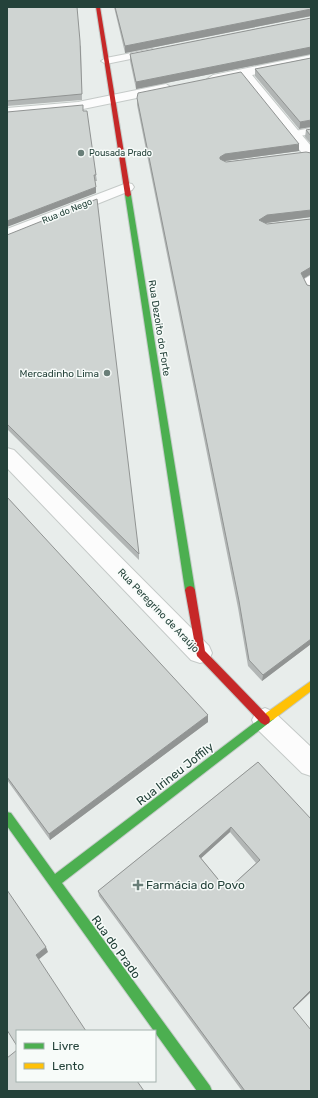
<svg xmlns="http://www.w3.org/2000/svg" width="318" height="1098" font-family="Rubik,sans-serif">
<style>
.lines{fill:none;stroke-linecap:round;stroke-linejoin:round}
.lane-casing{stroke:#c5cac8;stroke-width:2}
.street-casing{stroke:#c5cac8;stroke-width:2}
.fast-casing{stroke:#c3cbc8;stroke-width:2}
.slow-casing{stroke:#c3cbc8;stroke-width:2}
.jam-casing{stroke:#c3cbc8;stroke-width:2}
.lane{fill:#fcfcfc;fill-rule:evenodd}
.street{fill:#fcfcfc;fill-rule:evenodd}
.fast{fill:#4caf50;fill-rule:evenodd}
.slow{fill:#ffc107;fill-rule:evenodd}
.jam{fill:#c62828;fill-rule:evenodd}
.wall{fill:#b2b6b5;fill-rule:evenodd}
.shaded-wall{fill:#919493}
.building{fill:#cfd4d2;stroke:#919493;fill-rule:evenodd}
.poi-dot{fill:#697e78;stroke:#f7fbf9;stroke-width:1.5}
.labels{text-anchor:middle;stroke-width:3;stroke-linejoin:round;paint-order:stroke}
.far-poi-label{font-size:9px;fill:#24423a;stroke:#f7fbf9;text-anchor:start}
.far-street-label{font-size:9px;fill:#24423a;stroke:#f7fbf9}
.street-label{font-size:10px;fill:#24423a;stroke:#f7fbf9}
.poi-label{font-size:10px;fill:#24423a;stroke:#f7fbf9;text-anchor:end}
.near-street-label{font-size:12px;fill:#24423a;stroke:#f7fbf9}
.near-poi-label{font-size:12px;fill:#24423a;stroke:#f7fbf9;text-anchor:start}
</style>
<rect width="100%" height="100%" fill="#e8edeb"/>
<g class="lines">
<defs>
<path id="lane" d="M152,49l4,3 -1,2 -49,10 -5,-3 5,-3z
M311,128v6l-17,3 -5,-3 1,-2z
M311,275v17l-4,-1 -6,-10z"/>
<path id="street" d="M311,55v8l-59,12 59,71v13l-5,-1 -65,-81 -28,6 -6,-4 6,-4z
M166,84l6,4 -1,3 -93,19 -71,6v-8l71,-6z
M127,183l5,1 2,3 -2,3 -125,50v-11z
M7,448l7,2 195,196 3,7 -3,7 -9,3 -9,-3 -184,-192z
M265,708l9,4 37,35v29l-9,-3 -46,-45 -4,-8 4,-8z"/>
<path id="fast" d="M128,193l3,2 64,395 -2,3h-6l-2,-3 -60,-395z
M270,711l4,2 1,3 -1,3 -212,164 148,203 2,5h-15l-190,-265v-14l4,1 44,61z"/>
<path id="slow" d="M311,681v10l-37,28 -4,2 -4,-2 -1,-3 1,-3z"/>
<path id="jam" d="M96,7h4l31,188 -3,2 -3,-2z
M190,586l3,1 2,3 10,61 64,66 1,3 -1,3 -4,2 -4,-2 -64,-67 -12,-66 2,-3z"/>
</defs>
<!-- lane casing -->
<use href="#lane" class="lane-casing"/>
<!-- street casing -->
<use href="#street" class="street-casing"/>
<!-- fast casing -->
<use href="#fast" class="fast-casing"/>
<!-- slow casing -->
<use href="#slow" class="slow-casing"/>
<!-- jam casing -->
<use href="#jam" class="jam-casing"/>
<!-- lane -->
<use href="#lane" class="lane"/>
<!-- street -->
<use href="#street" class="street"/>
<!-- fast -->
<use href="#fast" class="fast"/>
<!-- slow -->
<use href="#slow" class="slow"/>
<!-- jam -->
<use href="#jam" class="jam"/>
</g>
<!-- wall -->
<path class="wall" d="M7,7l74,39 1,54 -75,6z
M114,7h197v9l-186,37z
M311,18v36l-175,35 -6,-28v-7z
M311,58l-12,71 -44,-53v-7z
M137,98l162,53 -74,10h-2l3,1 85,-9v64l-45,6h-1l2,1 44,-5v55l-8,4 4,7 4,1v358l-49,37 -14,-15 -10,-58 -101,-503z
M83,111l13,64 1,6h-2l1,12z
M311,129v15l-6,-7 1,-7z
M7,235l132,319v6l-132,-131z
M7,497l201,225 -158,118 -43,-60z
M258,762l36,247 17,82h-69l-143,-195 -1,-5zM230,832l26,31 -29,27 -26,-32z"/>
<!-- shaded-wall -->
<path class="shaded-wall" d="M311,9v7l-186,37v-7z
M311,47v7l-175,35v-7z
M311,120v7l-12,2 1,-7z
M299,144v7l-74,10 -6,3 1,-7 5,-3z
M96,187v6l-89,34v-6z
M311,210v7l-45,6 -7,5v-8l8,-5z
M311,267v7l-11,7 1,-8z
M311,639v5l-49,37 1,-6z
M208,715v7l-158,118 -1,-6z
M231,827l-1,5 -32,29 1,-5z
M46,947l2,5 -10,8 -2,-5z
M311,990v2l-20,19 2,-3z"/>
<!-- building -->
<path class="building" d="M7,7h70l3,34 2,53 -75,7z
M115,7h196v2l-186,37z
M311,18v29l-175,35 -6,-28z
M311,58v62l-11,2 -45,-53z
M241,72l58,72 -74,10 -5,3v2l6,3 80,-10 5,1v57l-44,5 -8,5 8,4 44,-5v48l-10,6 6,12 4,1v353l-48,36 -14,-15 -10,-59 -102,-503 1,-5z
M83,105v6h4l9,64h-2l2,12 -89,34v-109z
M311,129v7l-5,-6z
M97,199l42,355 -132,-130v-189z
M7,497l201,218 -159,119 -42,-57z
M258,762l53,57v171l-18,18 18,22v61h-66l-147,-200zM231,827l29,33 -33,30 -28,-34z
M7,890l39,57 -10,8 50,76h-69v15l-10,-16z
M17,1050v31h120l7,10h-137v-33z"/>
<!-- markers -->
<g class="poi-dot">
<circle cx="81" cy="153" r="4"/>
<circle cx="107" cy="373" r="4"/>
<path d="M136 879h4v4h4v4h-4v4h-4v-4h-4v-4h4z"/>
</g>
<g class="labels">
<!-- far-poi labels -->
<g class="far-poi-label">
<text x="89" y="156">Pousada Prado</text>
</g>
<!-- far-street labels -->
<g class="far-street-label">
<text transform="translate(67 211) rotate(-22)" y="3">Rua do Nego</text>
</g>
<!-- street labels -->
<g class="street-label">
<text transform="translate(160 328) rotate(81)" y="4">Rua Dezoito do Forte</text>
<text transform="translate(159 610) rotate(46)" y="4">Rua Peregrino de Araújo</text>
</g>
<!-- poi labels -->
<g class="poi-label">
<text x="99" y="377">Mercadinho Lima</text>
</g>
<!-- near-street labels -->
<g class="near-street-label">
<text transform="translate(175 774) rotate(-38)" y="4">Rua Irineu Joffily</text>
<text transform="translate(116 947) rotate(54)" y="4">Rua do Prado</text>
</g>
<!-- near-poi labels -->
<g class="near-poi-label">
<text x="146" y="889">Farmácia do Povo</text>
</g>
</g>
<!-- border -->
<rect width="318" height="1098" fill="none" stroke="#24423a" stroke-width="16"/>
<!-- legend -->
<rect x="16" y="1030" width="140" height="52" fill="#f7fbf9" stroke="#a3b1ad"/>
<rect x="24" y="1043" width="20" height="6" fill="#4caf50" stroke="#a3b1ad"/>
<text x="52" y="1050" font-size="12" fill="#24423a">Livre</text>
<rect x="24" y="1063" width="20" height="6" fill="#ffc107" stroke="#a3b1ad"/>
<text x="52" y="1070" font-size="12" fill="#24423a">Lento</text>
</svg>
